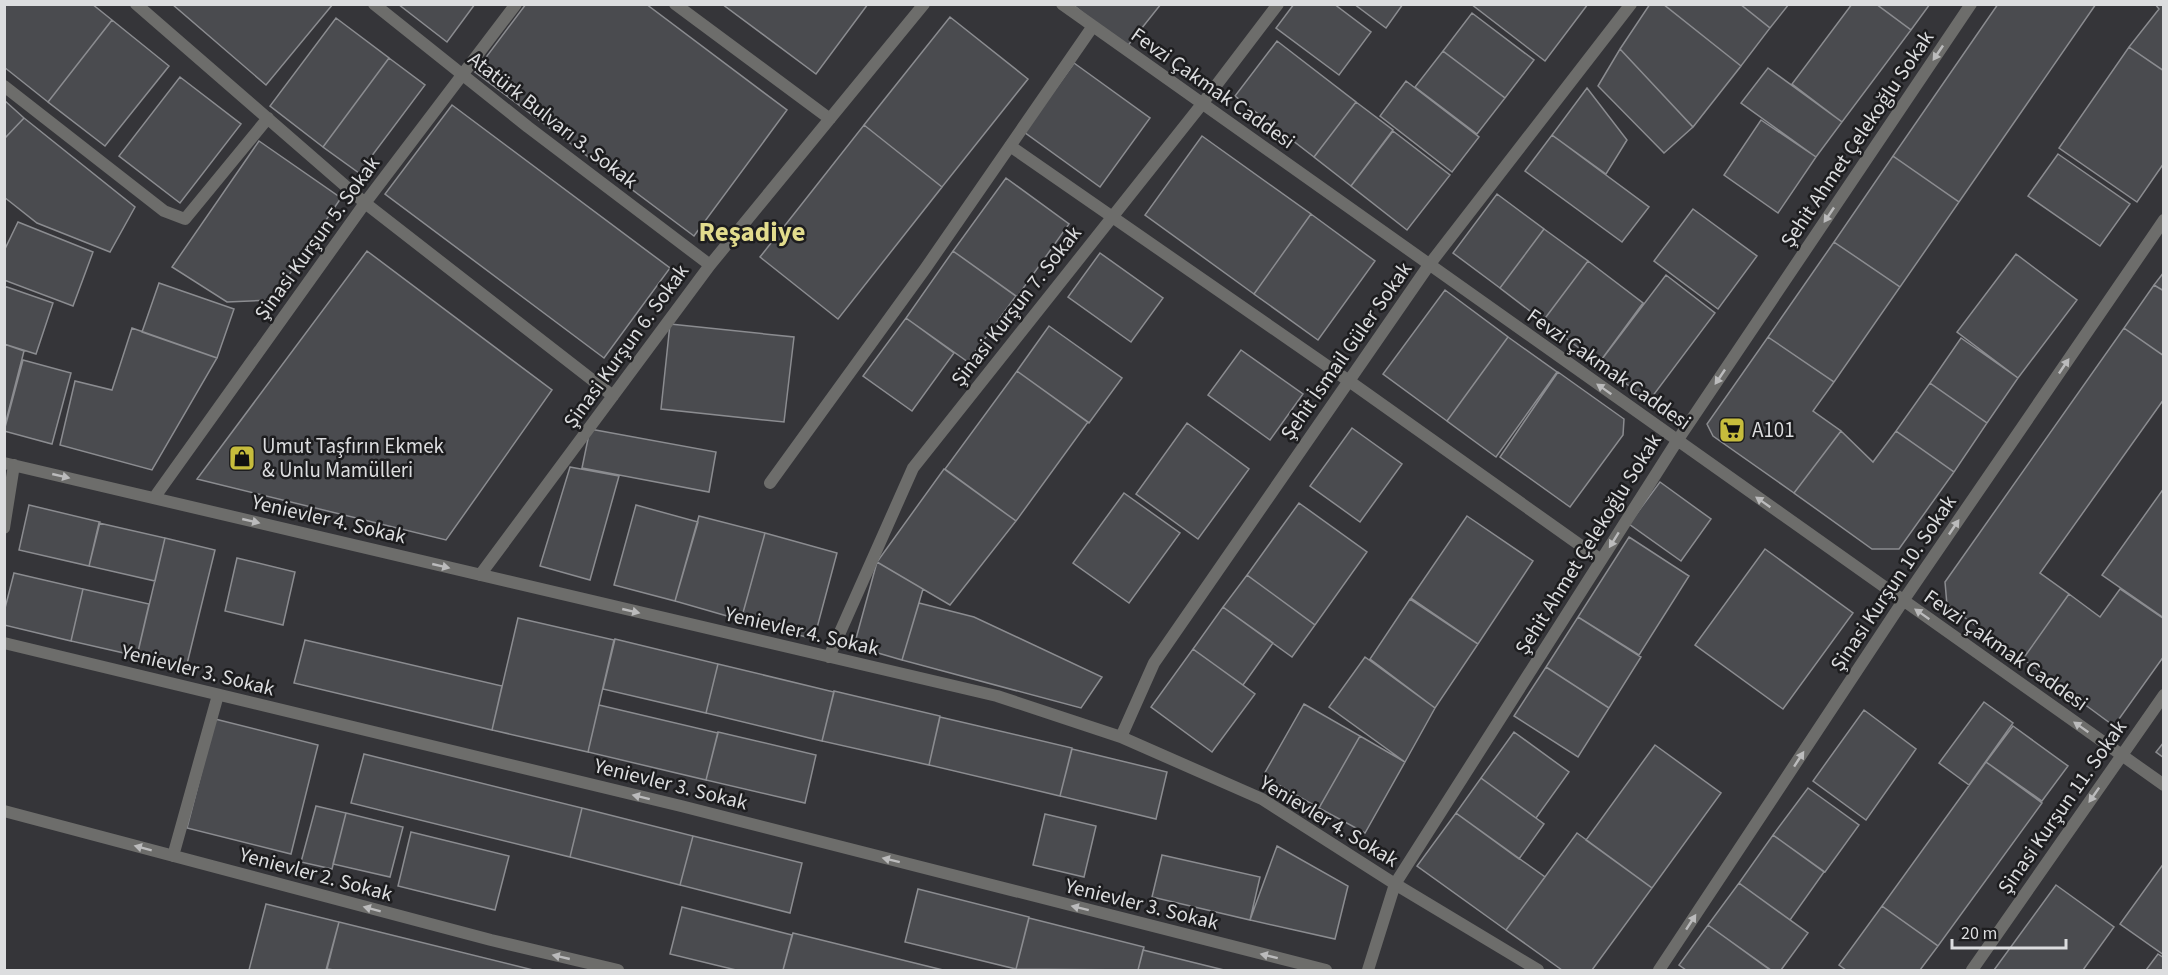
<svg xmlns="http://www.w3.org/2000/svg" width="2168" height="975" font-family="'Source Sans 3',sans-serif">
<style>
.building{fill:#4a4b4f;stroke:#8b8c90;stroke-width:1.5}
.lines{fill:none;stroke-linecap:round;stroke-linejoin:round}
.street{stroke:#6d6d6b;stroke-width:12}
.oneway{fill:#bbbbbc}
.labels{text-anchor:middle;stroke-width:5;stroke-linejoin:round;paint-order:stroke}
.street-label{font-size:21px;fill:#dcdddf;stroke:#1d1d1f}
.poi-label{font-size:21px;fill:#dcdddf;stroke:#1d1d1f;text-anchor:start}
.district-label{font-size:27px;font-weight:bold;fill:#e2dc8d;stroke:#1d1d1f}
</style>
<rect width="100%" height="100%" fill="#353539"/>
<!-- building -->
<path class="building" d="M4,4h88l20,16 -64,82 -44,-35z
M172,4h161l-67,81z
M398,4h77l-28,38z
M526,4h120l141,106 -93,126 -219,-164z
M722,4h146l-52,70z
M1072,4h89l-35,44z
M1294,4h40l37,28 -32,43 -63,-47z
M1354,4h49l-17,24z
M1471,4h117l-43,57z
M1650,4h13l78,62 -48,61 -73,-78z
M1663,4h77l30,24 -29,38z
M1740,4h49l-19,24z
M1852,4h24l35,26 -69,92 -50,-38z
M1876,4h54l-19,26z
M1998,4h98l-137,198 -66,-46z
M2155,4h9v67l-35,-24 30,-38z
M1472,13l62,47 -29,38 -62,-47z
M950,17l78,62 -86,108 -78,-62z
M336,18l53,40 -66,89 -53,-41z
M112,20l57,46 -64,80 -57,-44z
M1277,41l79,61 -42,55 -79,-61z
M2129,47l35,24v92l-27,39 -78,-54z
M1620,49l73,78 -29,26 -66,-67z
M1443,51l62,47 -28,36 -62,-47z
M389,58l36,27 -66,88 -36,-26z
M1074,63l76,55 -50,69 -76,-55z
M1768,68l74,54 -26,35 -75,-54z
M180,77l61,47 -61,79 -61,-47z
M1406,81l73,56 -27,35 -72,-56z
M1587,88l40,52 -21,34 -54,-39z
M4,100l20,18 -20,21z
M1356,102l37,28 -42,56 -37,-29z
M452,105l218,163 -66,90 -219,-164z
M24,118l111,89 -25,45 -73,-29 -33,-26v-58z
M1761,120l55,37 -38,56 -54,-38z
M864,125l78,62 -104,132 -78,-62z
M1393,131l57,44 -43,55 -56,-44z
M1552,135l97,72 -27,35 -97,-71z
M1202,136l109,78 -57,80 -109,-79z
M259,141l82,57 -69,102 -45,2 -55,-35z
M2058,154l72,50 -30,42 -72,-50z
M1893,156l66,46 -59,85 -66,-45z
M1006,178l63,46 -52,73 -64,-46z
M1497,194l47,35 -44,59 -47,-35z
M1693,209l64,47 -39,53 -64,-48z
M1311,214l64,47 -57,79 -64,-46z
M18,222l75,30 -20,54 -69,-26v-29z
M1544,229l44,32 -45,60 -43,-33z
M1834,242l66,45 -66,95 -66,-45z
M367,251l185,139 -106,150 -249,-61z
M953,251l63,45 -48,66 -62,-44z
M1100,253l63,45 -32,44 -63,-45z
M2016,254l61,46 -59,78 -61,-46z
M1588,261l55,42 -44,60 -56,-42z
M2164,272v19l-10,-6z
M1666,275l49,38 -66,88 -50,-38z
M159,283l75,26 -17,49 -75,-26z
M2154,285l10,6v65l-40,-28z
M4,286l49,17 -17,51 -32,-10z
M1445,290l63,47 -61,84 -64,-47z
M906,318l48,35 -42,58 -49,-35z
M670,324l124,13 -10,85 -123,-13z
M1049,326l73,52 -33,45 -72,-52z
M132,328l85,30 -65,112 -92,-25 15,-64 37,9z
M2124,328l40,28v43l-124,174 29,21 -46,65 -76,-54 -2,-23z
M1508,337l49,35 -61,85 -49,-36z
M1768,337l66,45 -21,29 28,20 -47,62 -81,-57 -6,-12z
M1961,338l57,40 -31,45 -57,-40z
M4,344l20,7 -20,78z
M1241,350l62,44 -33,46 -62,-45z
M23,360l48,13 -19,71 -48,-13z
M1017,371l71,51 -72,99 -71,-52z
M1558,372l66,47 -1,16 -53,72 -70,-50z
M1930,383l57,40 -33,49 -58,-41z
M1187,423l62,46 -51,70 -62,-45z
M1352,428l50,36 -42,58 -50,-36z
M590,429l126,23 -7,40 -127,-24z
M1841,431l32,31 23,-31 58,41 -55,77h-27l-78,-56z
M570,467l49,9 -29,104 -50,-14z
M944,469l72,52 -66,84 -73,-43z
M1660,482l51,37 -30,42 -52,-37z
M2164,488v130l-62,-43z
M1124,493l56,40 -51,70 -56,-40z
M1299,503l68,49 -52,73 -68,-50z
M29,505l71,17 -11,44 -70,-16z
M636,505l62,17 -23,79 -61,-16z
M699,516l66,17 -24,87 -66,-19z
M1467,516l66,45 -55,83 -67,-46z
M99,523l66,15 -10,43 -66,-15z
M765,533l72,20 -23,86 -73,-19z
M1629,537l60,39 -50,79 -61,-38z
M165,538l50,12 -29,118 -49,-12z
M1765,549l88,64 -70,96 -88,-64z
M237,558l58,14 -12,53 -58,-14z
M877,562l46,27 -21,71 -48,-14z
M14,573l69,16 -12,52 -67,-16v-13z
M1247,575l68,50 -23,32 -69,-50z
M83,589l66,15 -12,52 -66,-15z
M2120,589l44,30v37l-50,70 -91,-67 46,-65 31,23z
M1410,599l68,45 -43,64 -65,-49z
M919,603l55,14 128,60 -21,31 -179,-48z
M1223,607l50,36 -30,42 -50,-36z
M1578,617l63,40 -32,51 -63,-41z
M518,618l96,22 -26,112 -96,-22z
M615,639l103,25 -12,49 -103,-24z
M305,640l197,46 -10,44 -198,-47z
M1193,649l62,45 -43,58 -61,-45z
M1365,657l70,51 -30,54 -76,-55z
M718,664l116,28 -12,49 -116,-28z
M1546,667l63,41 -31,49 -64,-41z
M834,691l106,25 -11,49 -107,-24z
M1984,702l29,21 -44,62 -30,-22z
M1304,704l56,32 -41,72 -56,-32z
M599,705l119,28 -12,47 -118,-28z
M1864,710l52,39 -50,71 -53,-39z
M940,717l132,31 -12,48 -131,-31z
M215,719l103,26 -27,109 -104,-26z
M2013,726l55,40 -26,35 -56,-39z
M718,732l98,23 -11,48 -99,-23z
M1514,732l55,40 -33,46 -55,-40z
M1360,736l45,26 -40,71 -46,-25z
M2164,742v16l-8,-6z
M1655,745l66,48 -69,95 -66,-48z
M1072,749l95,23 -11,47 -96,-23z
M364,754l218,54 -12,49 -219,-54z
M1986,762l56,41 -104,143 -56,-40z
M1481,778l63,46 -25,35 -63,-46z
M1808,788l51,37 -34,47 -52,-37z
M316,806l30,7 -14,56 -31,-7z
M582,808l111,28 -13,49 -110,-28z
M346,813l57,14 -13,50 -57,-13z
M1456,813l89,64 -39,53 -89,-64z
M1045,814l51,12 -12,51 -51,-12z
M411,832l98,24 -14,54 -97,-24z
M1577,833l75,55 -60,82h-30l-56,-40z
M1773,835l51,37 -34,48 -51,-37z
M693,836l109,27 -12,50 -110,-28z
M1277,846l71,40 -13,53 -85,-19z
M1162,855l98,22 -10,43 -98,-23z
M2164,863v92l-44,-31z
M1739,883l69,50 -27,37h-10l-63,-45z
M2056,885l58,42 -31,43h-89z
M918,889l111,28 -13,52 -111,-27z
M266,904l73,18 -13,48h-77z
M1882,906l56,40 -18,24h-74l-7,-5z
M682,907l110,28 -9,35h-47l-66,-16z
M1029,918l115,29 -6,23 -122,-1z
M339,922l194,48h-199l-7,-1z
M1708,925l62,45h-84l-7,-5z
M793,933l150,37h-160z
M1143,950l81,20h-86z
M2158,954l6,4v12h-18z"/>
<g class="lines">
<!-- street -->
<path class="street" d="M136,4l229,199 248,193
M374,4l154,123 182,138
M675,4l155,115
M1062,4l1102,781
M4,86l160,125 21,8 83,-101
M1010,146l339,235 252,179
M4,463l993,233 124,41 141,62 133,85 143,86
M770,483l155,-214 168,-243
M154,498l211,-295 151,-199
M4,528l10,-63
M480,575l230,-310 214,-261
M4,643l677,163 645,164
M829,657l84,-189 289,-364 76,-100
M1121,737l33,-74 275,-398 202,-261
M4,811l487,129 127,30
M173,856l45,-161
M1368,970l27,-86 282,-443 294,-437
M1659,970l244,-369 261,-381
M1972,970l192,-275"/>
</g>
<!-- one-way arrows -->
<defs><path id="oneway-solid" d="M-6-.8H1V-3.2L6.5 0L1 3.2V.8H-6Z" transform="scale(1.5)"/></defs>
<g class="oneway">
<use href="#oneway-solid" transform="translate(1938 53) rotate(124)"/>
<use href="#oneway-solid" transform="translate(1829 215) rotate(124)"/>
<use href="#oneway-solid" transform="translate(2064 366) rotate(-56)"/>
<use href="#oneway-solid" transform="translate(1720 377) rotate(124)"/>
<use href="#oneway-solid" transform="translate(1604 389) rotate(-145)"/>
<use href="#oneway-solid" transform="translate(61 476) rotate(13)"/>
<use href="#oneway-solid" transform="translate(1763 502) rotate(-145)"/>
<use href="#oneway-solid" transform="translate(251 521) rotate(13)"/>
<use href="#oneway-solid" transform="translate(1954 527) rotate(-56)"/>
<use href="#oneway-solid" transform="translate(1614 540) rotate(122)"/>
<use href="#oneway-solid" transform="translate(441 566) rotate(13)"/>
<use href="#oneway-solid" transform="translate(631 611) rotate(13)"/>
<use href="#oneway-solid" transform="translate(1922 614) rotate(-145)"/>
<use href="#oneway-solid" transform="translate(2081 727) rotate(-145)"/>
<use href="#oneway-solid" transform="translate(1799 759) rotate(-57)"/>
<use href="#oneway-solid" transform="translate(2094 795) rotate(125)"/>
<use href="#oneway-solid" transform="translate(641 797) rotate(-166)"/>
<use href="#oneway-solid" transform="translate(143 848) rotate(-165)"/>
<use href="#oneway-solid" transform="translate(891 860) rotate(-166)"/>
<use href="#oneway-solid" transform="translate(1080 908) rotate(-166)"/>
<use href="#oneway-solid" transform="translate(372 909) rotate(-165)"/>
<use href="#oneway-solid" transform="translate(1691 922) rotate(-57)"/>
<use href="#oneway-solid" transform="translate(1269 956) rotate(-166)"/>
<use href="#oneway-solid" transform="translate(561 957) rotate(-167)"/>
</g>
<!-- icons -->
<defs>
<symbol id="supermarket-square" viewBox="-11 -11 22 22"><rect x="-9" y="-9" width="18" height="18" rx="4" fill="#c6bc3c" stroke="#1d1d1f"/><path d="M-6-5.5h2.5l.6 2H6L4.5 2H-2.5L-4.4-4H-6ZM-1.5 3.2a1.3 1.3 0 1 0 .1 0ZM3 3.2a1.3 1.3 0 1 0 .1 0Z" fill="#111"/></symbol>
<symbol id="shop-square" viewBox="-11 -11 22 22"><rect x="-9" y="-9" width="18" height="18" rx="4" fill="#c6bc3c" stroke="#1d1d1f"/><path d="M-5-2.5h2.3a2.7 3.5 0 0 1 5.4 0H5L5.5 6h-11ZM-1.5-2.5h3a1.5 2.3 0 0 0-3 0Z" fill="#111"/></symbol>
</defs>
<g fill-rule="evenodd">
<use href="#supermarket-square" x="1717" y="415" width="30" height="30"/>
<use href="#shop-square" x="227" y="443" width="30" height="30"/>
</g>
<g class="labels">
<!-- street labels -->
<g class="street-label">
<text transform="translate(1213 88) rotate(35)" y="7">Fevzi Çakmak Caddesi</text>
<text transform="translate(553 120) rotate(38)" y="7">Atatürk Bulvarı 3. Sokak</text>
<text transform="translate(1857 139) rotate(-56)" y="7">Şehit Ahmet Çelekoğlu Sokak</text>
<text transform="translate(317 238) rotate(-54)" y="7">Şinasi Kurşun 5. Sokak</text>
<text transform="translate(1016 306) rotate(-52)" y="7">Şinasi Kurşun 7. Sokak</text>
<text transform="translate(626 346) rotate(-54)" y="7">Şinasi Kurşun 6. Sokak</text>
<text transform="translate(1346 351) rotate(-55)" y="7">Şehit İsmail Güler Sokak</text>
<text transform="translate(1609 369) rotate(35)" y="7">Fevzi Çakmak Caddesi</text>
<text transform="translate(329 519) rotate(13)" y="7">Yenievler 4. Sokak</text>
<text transform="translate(1588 544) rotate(-58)" y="7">Şehit Ahmet Çelekoğlu Sokak</text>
<text transform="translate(1893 583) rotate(-56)" y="7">Şinasi Kurşun 10. Sokak</text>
<text transform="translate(802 631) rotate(13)" y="7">Yenievler 4. Sokak</text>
<text transform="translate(2006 650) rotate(35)" y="7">Fevzi Çakmak Caddesi</text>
<text transform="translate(198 670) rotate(14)" y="7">Yenievler 3. Sokak</text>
<text transform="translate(671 784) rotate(14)" y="7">Yenievler 3. Sokak</text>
<text transform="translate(2062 807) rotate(-55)" y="7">Şinasi Kurşun 11. Sokak</text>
<text transform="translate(1329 821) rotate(31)" y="7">Yenievler 4. Sokak</text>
<text transform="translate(316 874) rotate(15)" y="7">Yenievler 2. Sokak</text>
<text transform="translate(1142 904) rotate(14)" y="7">Yenievler 3. Sokak</text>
</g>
<!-- poi labels -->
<g class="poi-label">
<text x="1752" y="437">A101</text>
<text x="262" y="453">Umut Taşfırın Ekmek<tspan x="262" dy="24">&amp; Unlu Mamülleri</tspan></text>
</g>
<!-- district labels -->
<g class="district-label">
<text x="752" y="241">Reşadiye</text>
</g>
</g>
<!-- border -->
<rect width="2168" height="975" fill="none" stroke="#dcdddf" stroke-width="12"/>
<!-- scale -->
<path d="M1952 939v9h114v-9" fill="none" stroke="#dcdddf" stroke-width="3"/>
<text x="1961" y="939" font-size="18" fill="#dcdddf" stroke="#1d1d1f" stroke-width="4.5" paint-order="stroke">20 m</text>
</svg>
